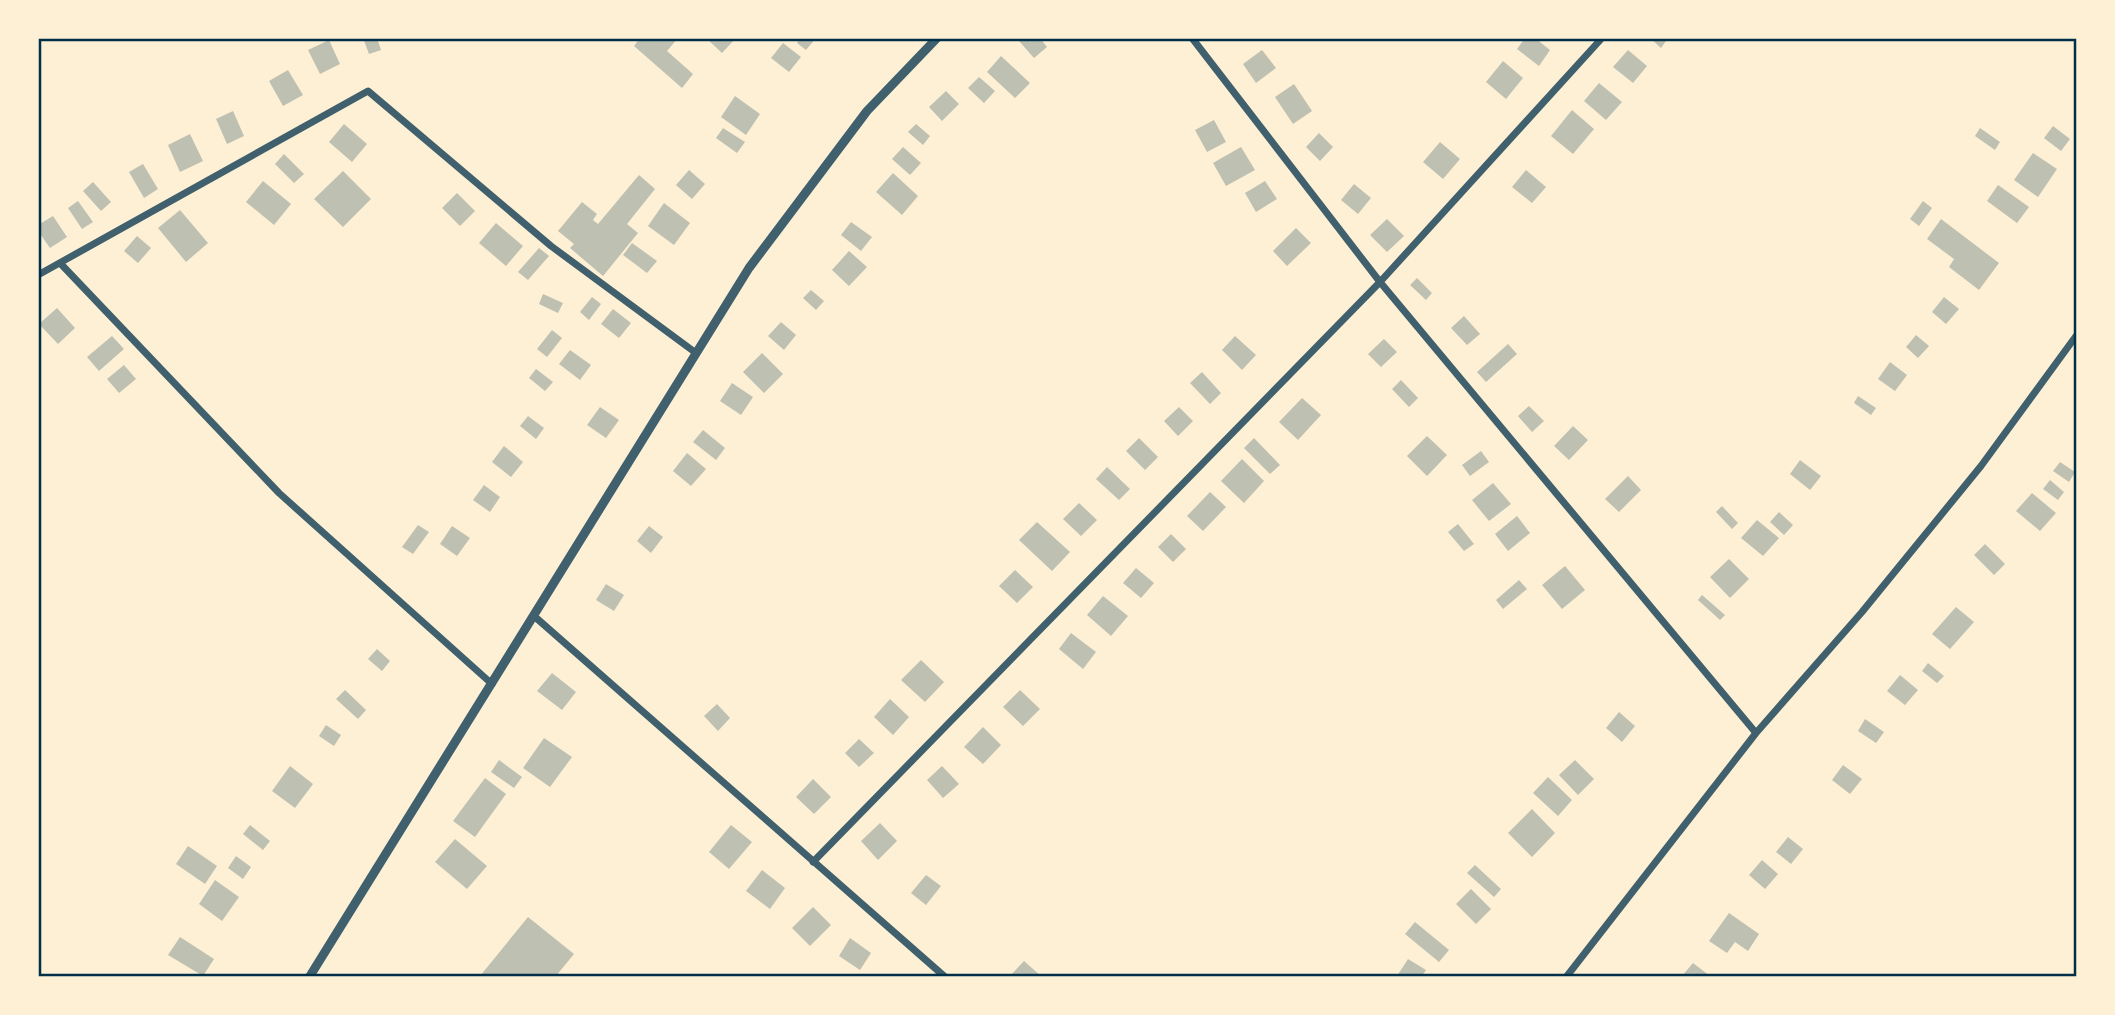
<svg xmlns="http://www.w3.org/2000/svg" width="2115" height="1015" font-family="'Roboto Condensed',sans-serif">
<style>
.building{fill:#bec0b2}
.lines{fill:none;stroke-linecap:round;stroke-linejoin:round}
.minor{stroke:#3f606c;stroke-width:7}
.tertiary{stroke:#3f606c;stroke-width:9}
.neatline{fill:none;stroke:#003049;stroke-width:2.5}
</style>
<rect width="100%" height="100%" fill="#fdf0d5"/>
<!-- building -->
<path class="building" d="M363,38h14l4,12 -12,4z
M640,38h38l-11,13 26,23 -11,14 -48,-42z
M706,38h30l-14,15z
M800,38h16l-10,12 -9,-7z
M1021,38h19l7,9 -13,11 -15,-17z
M1525,38h10l15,12 -11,16 -22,-17z
M1650,38h18l-7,10z
M329,40l11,24 -20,10 -12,-24z
M783,43l18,14 -12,15 -18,-14z
M1262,50l14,18 -20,15 -13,-19z
M1628,50l19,16 -14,17 -20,-16z
M1001,56l29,27 -15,15 -28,-26z
M1503,61l20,17 -17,21 -20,-17z
M288,70l15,25 -20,11 -14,-25z
M979,77l16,14 -11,12 -16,-15z
M1599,83l23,19 -16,18 -22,-19z
M1294,84l18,27 -19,13 -18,-27z
M946,91l13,13 -17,17 -13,-14z
M735,96l25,18 -14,21 -25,-18z
M1572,110l22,19 -21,25 -22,-18z
M233,111l11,25 -17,8 -11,-25z
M1214,120l12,22 -19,10 -12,-22z
M344,124l23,20 -15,18 -23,-20z
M916,124l14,12 -7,9 -15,-13z
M2053,126l17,13 -9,12 -17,-13z
M723,128l22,14 -8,11 -21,-15z
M1980,128l20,14 -5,8 -20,-14z
M1319,133l14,14 -13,14 -14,-14z
M190,134l13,27 -23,11 -12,-27z
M1440,142l20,17 -17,20 -20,-17z
M903,147l18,16 -11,12 -18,-16z
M1241,147l14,23 -29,16 -13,-23z
M2033,153l24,16 -19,28 -24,-17z
M284,154l20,20 -10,9 -19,-19z
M143,164l15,25 -14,9 -15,-26z
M689,170l16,14 -13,15 -16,-14z
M1526,170l20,17 -14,16 -20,-16z
M343,171l28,28 -28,28 -29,-28z
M893,173l25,23 -16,19 -26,-23z
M639,175l16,14 -28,35 11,9 -35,43 -33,-28 4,-4 -16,-13 24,-29 15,12 -4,6 5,4z
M263,181l28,23 -17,21 -28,-23z
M1265,181l12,18 -21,13 -11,-19z
M93,182l18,20 -10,9 -18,-20z
M1354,184l17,14 -13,16 -17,-14z
M1998,185l31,22 -12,16 -30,-22z
M457,193l18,18 -15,15 -18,-18z
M78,201l15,21 -11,7 -14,-21z
M1923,201l9,7 -13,18 -9,-7z
M664,203l26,20 -16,22 -26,-19z
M180,210l28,33 -22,19 -28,-34z
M53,216l14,21 -17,11 -12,-17v-6z
M1387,219l17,17 -17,16 -17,-17z
M1941,219l58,44 -20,27 -30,-23 5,-8 -27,-20z
M851,222l21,15 -11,14 -20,-16z
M496,223l27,23 -17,20 -27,-23z
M1296,228l15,15 -24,23 -14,-15z
M137,236l14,12 -13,15 -14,-12z
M632,243l25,18 -10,12 -24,-18z
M539,248l10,8 -21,24 -10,-8z
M849,251l18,16 -18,19 -17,-16z
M1417,278l15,15 -6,7 -16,-15z
M811,290l13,11 -8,9 -13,-12z
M543,294l20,9 -5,10 -19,-9z
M592,297l9,7 -12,16 -9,-8z
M1944,297l15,12 -13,15 -14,-12z
M57,308l18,20 -17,16 -19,-20z
M613,309l18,14 -12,15 -18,-14z
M1464,316l16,18 -13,11 -16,-17z
M781,322l15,13 -12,15 -16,-14z
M552,330l10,8 -15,19 -10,-8z
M1916,335l13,11 -11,12 -12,-11z
M112,336l12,13 -25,22 -12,-14z
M1235,336l21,19 -14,15 -20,-20z
M1384,339l13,13 -16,15 -13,-13z
M1508,344l9,10 -31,28 -9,-10z
M570,350l21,15 -11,15 -21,-16z
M762,353l21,21 -19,19 -21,-21z
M1890,362l17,13 -12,16 -17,-12z
M124,365l12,14 -17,14 -12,-14z
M536,369l17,13 -8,9 -16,-13z
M1202,372l19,21 -11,11 -20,-21z
M1401,380l17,18 -9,9 -17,-18z
M732,383l21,14 -12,18 -21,-14z
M1858,396l18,12 -5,7 -17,-12z
M1302,398l19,17 -23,25 -19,-18z
M1529,406l15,15 -12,11 -14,-16z
M600,407l19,13 -13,18 -19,-13z
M1179,407l14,14 -15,15 -14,-15z
M528,416l16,12 -8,11 -16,-13z
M1573,426l15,14 -19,20 -15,-14z
M703,430l22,18 -9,12 -23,-18z
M1427,436l20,19 -20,21 -20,-20z
M1139,438l19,19 -13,13 -19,-19z
M1254,438l26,27 -10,9 -26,-26z
M504,446l19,16 -12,15 -19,-15z
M1481,451l8,11 -19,14 -8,-11z
M687,453l19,16 -15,17 -18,-15z
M1242,459l22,22 -20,22 -23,-22z
M1800,460l21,16 -11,14 -20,-16z
M2060,462l15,10 -6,10 -16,-11z
M1107,467l23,22 -11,11 -23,-21z
M1628,476l13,14 -22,22 -14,-13z
M2050,480l14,12 -6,8 -15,-11z
M1493,483l18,21 -22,17 -17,-21z
M484,485l16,12 -10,15 -17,-12z
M1210,492l16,15 -23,24 -16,-15z
M2032,493l24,20 -16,18 -24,-20z
M1079,503l18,17 -16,16 -18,-17z
M1722,506l16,17 -6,6 -16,-17z
M1779,512l14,13 -9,10 -14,-13z
M1517,516l13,17 -22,18 -13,-17z
M1757,520l22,18 -16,18 -22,-18z
M1037,522l33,30 -18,19 -33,-31z
M1458,524l16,20 -10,7 -16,-19z
M418,525l11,7 -16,22 -11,-7z
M452,526l18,12 -13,18 -17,-12z
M649,526l14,11 -12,16 -14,-12z
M1171,534l15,15 -13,13 -15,-15z
M1985,544l20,20 -11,11 -20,-20z
M1729,559l20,20 -19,19 -20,-21z
M1565,566l20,24 -23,19 -20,-24z
M1136,568l18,15 -13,15 -18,-15z
M1015,570l18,17 -16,16 -18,-17z
M1519,580l8,9 -24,20 -7,-9z
M606,584l18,11 -10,16 -18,-11z
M1702,595l23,20 -5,5 -22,-20z
M1103,596l25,20 -17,20 -24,-21z
M1956,607l18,15 -24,27 -18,-15z
M1071,633l25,19 -13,17 -24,-20z
M377,649l13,12 -8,10 -14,-12z
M921,660l23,22 -19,20 -24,-22z
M1928,663l16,13 -7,7 -15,-12z
M552,673l24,19 -14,18 -25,-19z
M1900,675l18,15 -13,15 -18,-14z
M345,690l21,20 -8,9 -22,-20z
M1020,690l20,19 -17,17 -20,-19z
M890,699l19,18 -16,18 -19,-18z
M717,704l13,14 -12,13 -14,-15z
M1619,712l16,14 -13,16 -16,-14z
M1865,719l19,13 -8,11 -18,-12z
M326,725l15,10 -7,11 -15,-10z
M983,727l18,18 -18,19 -19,-17z
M544,738l28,19 -22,30 -27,-19z
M859,739l15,14 -15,14 -14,-14z
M499,760l23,17 -8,11 -23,-16z
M1575,760l19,19 -16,16 -19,-20z
M1843,765l19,14 -12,15 -18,-14z
M290,766l23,18 -18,24 -23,-17z
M942,766l17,18 -16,14 -16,-18z
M1548,777l24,23 -14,16 -25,-23z
M485,778l21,16 -31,43 -22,-16z
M813,779l18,18 -17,17 -18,-17z
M1532,809l23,24 -23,24 -24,-24z
M880,823l17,18 -19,19 -17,-19z
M250,825l20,16 -7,9 -20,-16z
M731,825l21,17 -23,27 -20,-17z
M1788,837l15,12 -12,15 -15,-12z
M455,839l32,27 -20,23 -32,-27z
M188,846l29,20 -12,18 -29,-20z
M236,856l15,11 -8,12 -15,-11z
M1762,860l16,14 -13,15 -16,-14z
M1475,865l26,24 -7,8 -27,-24z
M762,870l23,18 -15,21 -24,-18z
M926,875l15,11 -15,19 -15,-12z
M215,880l24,17 -17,24 -23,-17z
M1471,889l20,20 -15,15 -20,-20z
M813,907l18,18 -21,21 -18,-18z
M1729,913l30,21 -11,17 -13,-9 -8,11 -18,-12z
M528,917l46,37 -18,22h-76z
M1415,922l34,28 -10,12 -34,-28z
M180,937l34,22 -11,17 -35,-21z
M850,938l21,15 -11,17 -21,-14z
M1408,959l18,11 -4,6h-25z
M1024,961l17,15h-31z
M1693,963l17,13h-28z"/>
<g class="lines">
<!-- minor -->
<path class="minor" d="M1192,38l188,244 376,451
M60,263l219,230 213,191
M38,275l330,-184 183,155 145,107
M534,616l410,360
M813,862l567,-580 222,-244
M1567,976l189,-243 106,-121 119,-146 95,-130"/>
<!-- tertiary -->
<path class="tertiary" d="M310,976l439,-708 118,-157 70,-73"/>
</g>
<!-- border -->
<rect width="2115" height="1015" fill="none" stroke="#fdf0d5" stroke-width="80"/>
<rect x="40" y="40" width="2035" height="935" class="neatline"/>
</svg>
